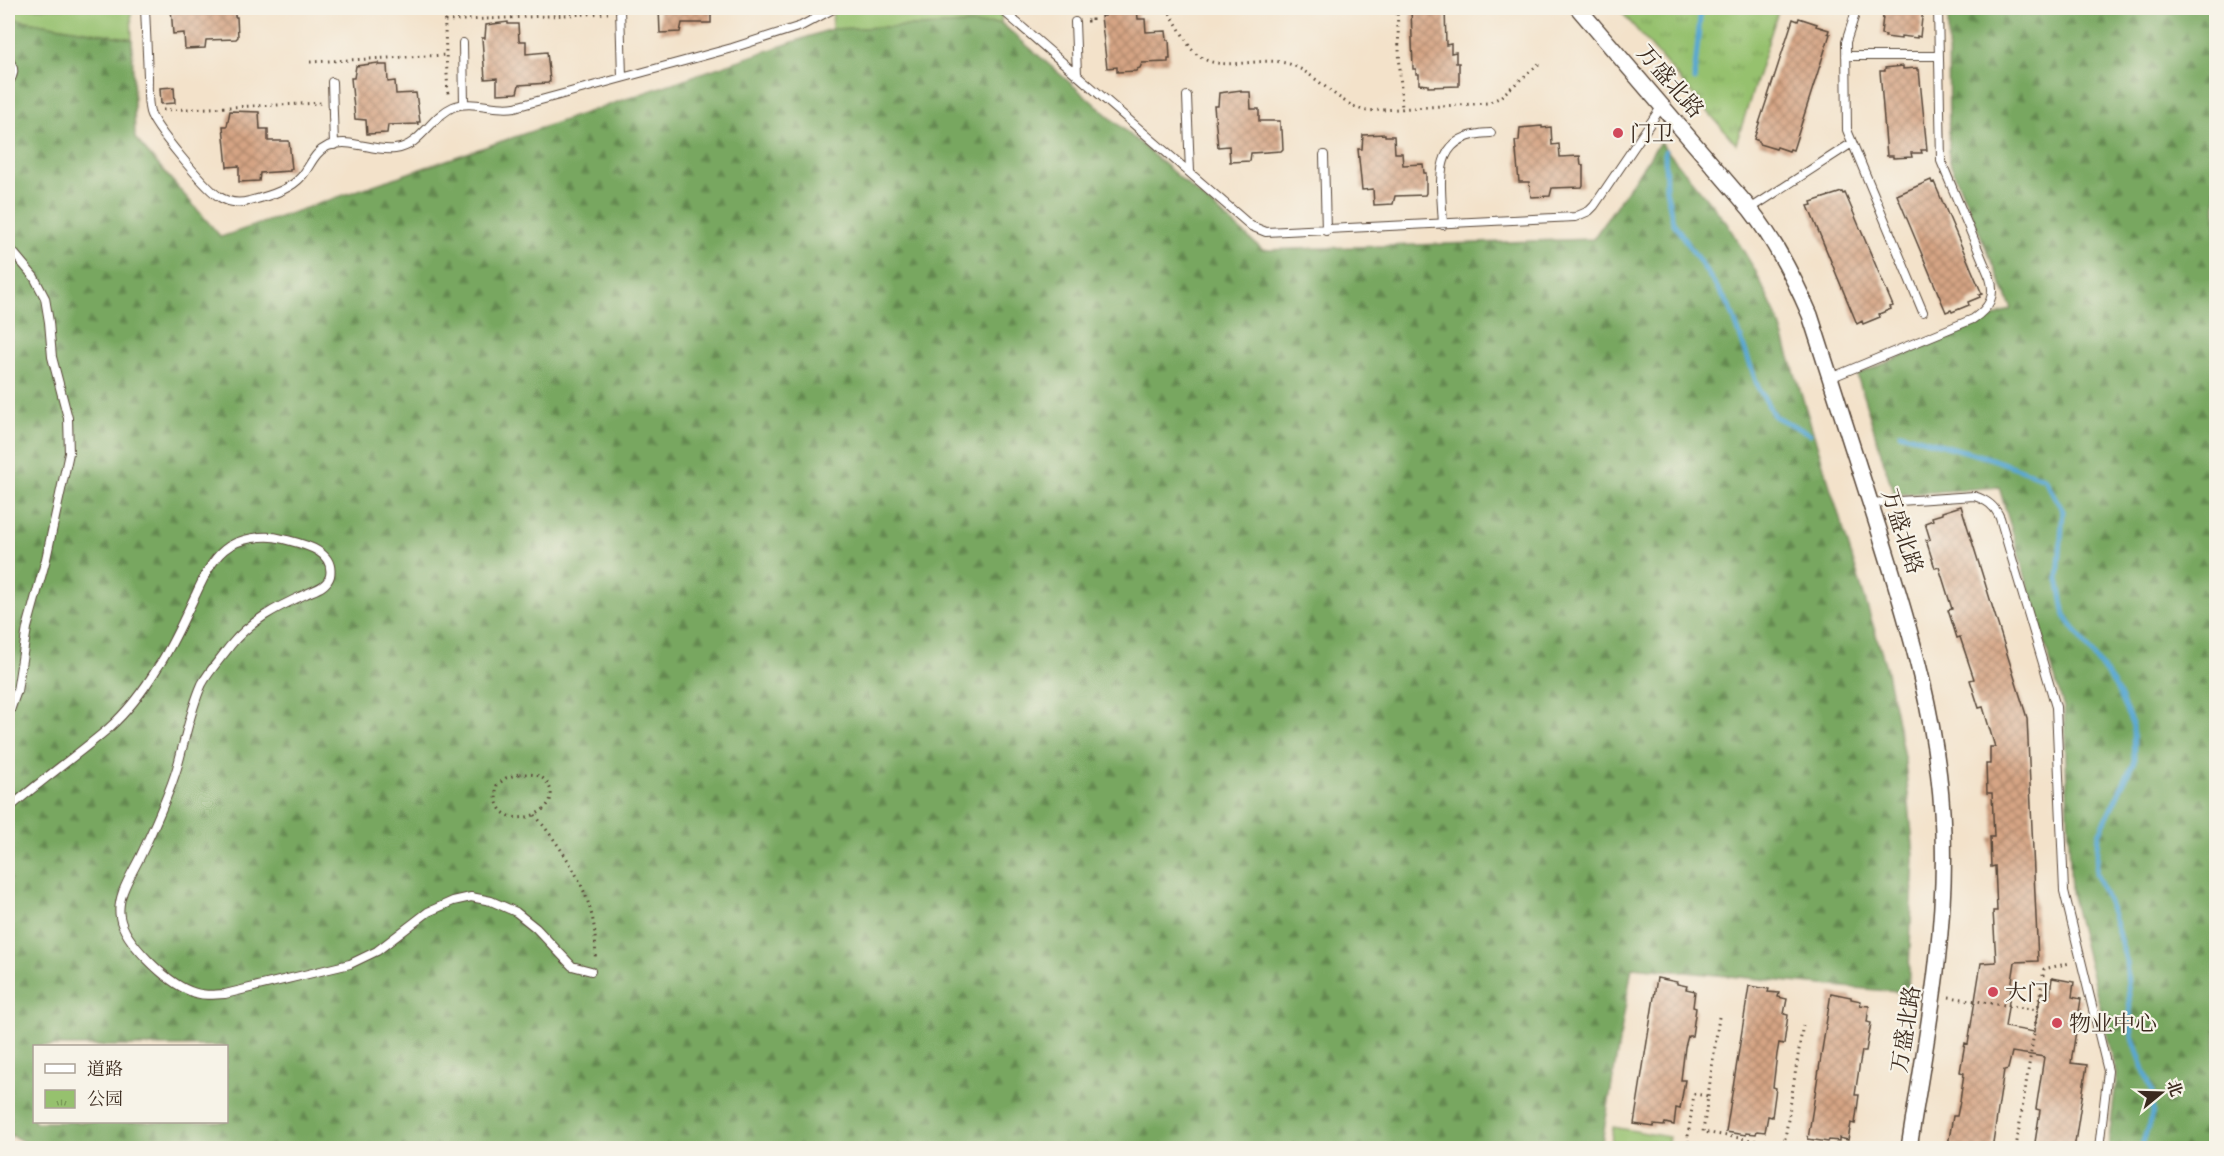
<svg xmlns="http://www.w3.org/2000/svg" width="2224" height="1156" font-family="'IM FELL DW Pica','Noto Serif SC',serif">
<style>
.grass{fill:#96c16e;stroke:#687646;stroke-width:1.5}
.forest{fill:url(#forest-firs);stroke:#5a6840;stroke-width:1.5;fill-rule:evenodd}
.park{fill:url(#park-tufts);stroke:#687646;stroke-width:1.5}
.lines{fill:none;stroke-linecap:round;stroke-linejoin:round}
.stream{stroke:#58a7d2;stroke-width:5}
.building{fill:url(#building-cross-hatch)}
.service-casing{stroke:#574638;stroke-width:10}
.minor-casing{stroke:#574638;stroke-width:18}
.path{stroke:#574638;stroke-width:3;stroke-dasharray:1.5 4.5;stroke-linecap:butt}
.service{stroke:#fff;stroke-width:8}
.minor{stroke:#fff;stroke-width:15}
.poi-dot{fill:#d1495b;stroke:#f7f3e8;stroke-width:2}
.labels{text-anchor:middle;stroke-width:4.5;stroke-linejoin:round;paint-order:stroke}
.street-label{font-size:22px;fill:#3b2a1e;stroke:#f7f3e8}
.poi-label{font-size:22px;fill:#3b2a1e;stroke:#f7f3e8;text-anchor:start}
</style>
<defs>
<pattern id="forest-firs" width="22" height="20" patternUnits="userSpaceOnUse" patternTransform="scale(1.5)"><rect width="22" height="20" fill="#78a761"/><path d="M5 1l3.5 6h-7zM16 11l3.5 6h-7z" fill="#64884f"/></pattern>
<pattern id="park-tufts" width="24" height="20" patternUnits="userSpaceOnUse" patternTransform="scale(1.5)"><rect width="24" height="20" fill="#96c16e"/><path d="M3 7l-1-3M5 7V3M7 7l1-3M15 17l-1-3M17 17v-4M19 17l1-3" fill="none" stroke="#7c9d5a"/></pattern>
<pattern id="building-cross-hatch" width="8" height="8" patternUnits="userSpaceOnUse" patternTransform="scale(1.5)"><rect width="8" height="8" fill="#d5a484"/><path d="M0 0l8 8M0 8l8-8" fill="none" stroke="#ae866b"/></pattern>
</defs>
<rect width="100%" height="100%" fill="#f7f3e8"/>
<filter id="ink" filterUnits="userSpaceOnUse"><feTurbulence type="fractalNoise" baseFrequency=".0167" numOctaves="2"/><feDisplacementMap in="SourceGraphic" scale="12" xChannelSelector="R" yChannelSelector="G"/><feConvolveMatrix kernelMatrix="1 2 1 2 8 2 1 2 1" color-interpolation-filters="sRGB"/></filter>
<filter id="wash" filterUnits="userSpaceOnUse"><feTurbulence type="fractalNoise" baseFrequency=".008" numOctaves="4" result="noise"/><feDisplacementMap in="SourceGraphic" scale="24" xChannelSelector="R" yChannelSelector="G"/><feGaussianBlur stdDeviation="1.35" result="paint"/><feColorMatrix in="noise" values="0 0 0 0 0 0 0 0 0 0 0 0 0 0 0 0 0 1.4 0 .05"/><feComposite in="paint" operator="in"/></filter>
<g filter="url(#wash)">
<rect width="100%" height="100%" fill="#f3e2ca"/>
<!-- grass -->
<path class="grass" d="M8,8h123l1,31 -124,-21z
M833,8h169l-1,15 -169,6z
M1613,1127l56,10 -2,11h-57z"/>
<!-- forest -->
<path class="forest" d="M1948,8h268v1140h-108l9,-74 -46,-181 -7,-185 -65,-221 -105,8 -37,-120 155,-66 -63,-148z
M8,18l124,21 3,99 86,99 610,-208 170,-6 262,227 330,-11 67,-97 66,80 29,48 24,52 107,345 19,95 9,94 -6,137 -276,-26 -31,181h-1565l-25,-13 -3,6zM34,1046h192v76h-192z"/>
<!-- park -->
<path class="park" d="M1618,8h161l-43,136z"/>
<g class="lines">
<!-- stream -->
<path class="stream" d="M1694,80l7,-72
M1665,151l1,38 7,33 57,85 28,80 16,29 36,18
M1900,433l89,25 55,20 19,33 -5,68 7,37 50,70 18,40 1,35 -35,73 -3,39 17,42 13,45 6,76 20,56 1,20 -12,36"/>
</g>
<g id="blocks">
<!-- building -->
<path class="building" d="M171,8h64v9h2l1,20 -2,2 -30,1 -1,8 -20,1 -1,-16 -11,1z
M659,8h52v15h-29l-2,9 -20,1z
M1106,8h31l1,11h7l1,13 20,-1 1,9h2l1,19h-2v3l-26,1 -2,5 -3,1 -1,2 -19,1v-5l-10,1 -6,-52h4z
M1411,8h34l1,37 5,-1v9l5,-1v11h3v23l-31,1v-2l-9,-1v-10h-3v-5h-3z
M1884,8h39l-3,29 -3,-1v2l-16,-2v3l-16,-2 1,-2 -5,-1z
M1799,18l18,6 -1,2 13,4 -1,3 2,1 -37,116 -3,-1 -1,2 -12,-4 -1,2 -17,-5v-3l-5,-2 39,-120 5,2z
M508,22v2h10l1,17h7v13l21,-2 3,29 -2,2 -29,2 -2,8 -20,1v-16l-12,1 -3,-41h3l1,-13z
M378,63v2h9l1,17 7,-1 1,13 20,-1 4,29h-3l1,2 -30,1 -1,8 -20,1 -1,-14 -11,-1 -4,-41h3l2,-12z
M1903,66v3l14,-1v2h2l8,80h-6l1,3h-11l1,4 -19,1v-2h-6l-7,-85h5v-3z
M174,87l1,16 -14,1 -1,-16z
M1241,90v2h9l1,17h8v12h21v9h2l1,19 -2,2 -30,2 -1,8 -20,1 -1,-16 -11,1 -4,-41h4l1,-13z
M230,111l29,1 1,17h8v12h21l3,28h-2v2l-30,2 -1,8 -20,1v-16l-12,1 -4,-41h4z
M1542,126v2l9,-1 1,18 7,-1 1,13 20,-1 1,9h2v20l-1,2 -30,1 -2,8 -19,1 -2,-15h-10l-4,-41h4l1,-13z
M1385,134v2h9l1,17h7l1,12 20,-1 1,9h2v20l-1,2 -30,1 -2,8 -19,1 -1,-16 -11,1 -4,-41h4l1,-14z
M1931,180l1,3 2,-1 48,112 -3,1 1,2 -12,5 1,3 -17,7 -1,-2 -5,2 -49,-117z
M1842,192l1,2 2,-1 6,14 42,99 -3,1 1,2 -12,5 1,3 -17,7 -1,-3 -5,3 -49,-118 4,-1 -1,-3z
M1961,506l66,212 11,243 -23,1 -10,65 29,5 7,-40 9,2 2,-16 22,4 -2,15 9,2 -10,64 16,2 -13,84h-40l6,-39 -4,-1 8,-52 -32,-5 -4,17 -4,1 -12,79h-40v-4h-4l5,-29h4l3,-15 4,-28 -4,-1 5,-29 3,1 13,-81 15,-1 -3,-51h4l-2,-45 -4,1 -1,-30h4l-2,-44h-5l-1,-29h4v-17h5l-12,-40 -4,1 -9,-28 4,-1 -14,-42 -3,1 -9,-28 4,-1 -13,-42 -4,1 -9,-28 4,-1 -5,-16 8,-3 -1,-3 10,-3v-2z
M1657,978l20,4v2l10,2 -1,3 9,2 -2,16 3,1 -4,28h-4l-3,11 -4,33h4l-5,29 -4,-1 -2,17 -9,-2 -1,3 -10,-1v2l-20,-3z
M1749,986l20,3 -1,3 11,1 -1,4 9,2 -3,15 4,1 -4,29 -5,-1 -2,11 -4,33 3,1 -4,29 -4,-1 -3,16 -8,-1 -1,3 -10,-1v2l-20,-3z
M1831,993l20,4v2l10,2 -1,4 9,1 -2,16 4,1 -5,28h-4l-2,11 -5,33h4l-4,29 -4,-1 -3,17 -9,-2v3l-10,-1 -1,2 -20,-3z"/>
</g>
</g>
<g filter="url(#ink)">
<use href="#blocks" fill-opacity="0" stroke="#574638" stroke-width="1.5"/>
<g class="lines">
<defs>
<path id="service" d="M145,8c1,22 2,45 3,68 0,11 -1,24 2,36 4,15 54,74 68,84 9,6 20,8 31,5 17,-4 41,-11 52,-24 10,-11 12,-24 27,-31 22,-9 44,6 67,3 26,-3 35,-32 58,-42 19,-8 42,4 62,0l217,-59 69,-22 34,-18
M620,8l2,69
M1000,8l251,218 15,6 309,-15 14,-6 5,-5 68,-100
M1857,8l-11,34 1,88 76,182
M1075,22l2,53
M463,43l1,61
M1846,56h93
M8,59c7,9 7,15 0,24
M332,82l2,63
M1187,96l3,76
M1324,155l2,76
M1750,209l102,-66
M1443,225c-2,-45 -13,-91 48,-92
M8,246l26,31 11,21 4,24 3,35 16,61 1,35 -23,106 -19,69 -10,63 -9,25
M1830,378l143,-59c16,-11 23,-22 17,-41l-49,-117 -3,-153
M1870,503l104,-7c13,4 21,10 26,22l56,189 8,184 44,180 -9,77
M8,809c32,-28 68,-53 101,-81 19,-17 36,-40 49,-61 15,-22 26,-49 38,-73 7,-15 15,-33 28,-44 14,-12 41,-16 59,-11 19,5 52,11 47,37 -3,11 -16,14 -24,18 -29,13 -56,27 -76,52 -9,12 -21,25 -28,38 -12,27 -17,56 -25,84 -9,30 -23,59 -36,87 -9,19 -25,41 -21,62 4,25 47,65 70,74 11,5 23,4 35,3l125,-30 27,-13 51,-39 25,-11 18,-4 20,4 25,11 20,16 36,38 19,5"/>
<path id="minor" d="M1578,8l172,201c26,33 44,69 60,106 23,71 46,142 68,212 32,101 62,200 65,306 4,106 -18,211 -34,315"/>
</defs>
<!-- service casing -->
<use href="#service" class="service-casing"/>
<!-- minor casing -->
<use href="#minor" class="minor-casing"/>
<!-- path -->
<path class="path" d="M444,8l4,88
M1167,8l23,39c24,33 70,5 102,18 27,11 47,40 75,46l121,-8 11,-5 42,-36
M1397,8l5,102
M445,21l163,-8
M1087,21h5v-13
M310,62l136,-7
M163,110l159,-7
M519,774c11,0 22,-1 29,10 20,33 -62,55 -51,1l9,-7z
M535,815c33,41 65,87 60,143
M1949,997l89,13
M1719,1017l-16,115 97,16
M1784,1145l19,-121
M9,1148l4,-6 13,6
M1689,1148l-1,-12 6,-42 14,2
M2016,1148l28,-179 26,-6"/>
<!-- service -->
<use href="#service" class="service"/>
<!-- minor -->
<use href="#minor" class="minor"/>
</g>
</g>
<!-- markers -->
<g class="poi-dot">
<circle cx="1618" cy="133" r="6"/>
<circle cx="1993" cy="992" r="6"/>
<circle cx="2057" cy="1023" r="6"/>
</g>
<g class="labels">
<!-- street labels -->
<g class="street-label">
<text transform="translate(1671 81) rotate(49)" y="8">万盛北路</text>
<text transform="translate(1903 531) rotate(72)" y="8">万盛北路</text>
<text transform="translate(1905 1029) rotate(-81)" y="8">万盛北路</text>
</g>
<!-- poi labels -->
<g class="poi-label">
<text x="1630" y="141">门卫</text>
<text x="2005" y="1000">大门</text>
<text x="2069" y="1031">物业中心</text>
</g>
</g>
<!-- margin -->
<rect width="2224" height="1156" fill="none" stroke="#f7f3e8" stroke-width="30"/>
<!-- legend -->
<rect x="33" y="1045" width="195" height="78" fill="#f7f3e8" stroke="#aca397" stroke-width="1.5"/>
<rect x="45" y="1064" width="30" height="9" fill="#ffffff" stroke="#aca397" stroke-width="1.5"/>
<text x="87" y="1075" font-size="18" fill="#3b2a1e">道路</text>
<rect x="45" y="1090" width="30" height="18" fill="url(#park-tufts)" stroke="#aca397" stroke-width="1.5"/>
<text x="87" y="1105" font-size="18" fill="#3b2a1e">公园</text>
<!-- north arrow -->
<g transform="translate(2161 1093) rotate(71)" stroke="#f7f3e8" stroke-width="4.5" paint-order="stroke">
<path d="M0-4.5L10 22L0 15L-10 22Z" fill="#3b2a1e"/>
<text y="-9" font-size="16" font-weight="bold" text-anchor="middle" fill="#3b2a1e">北</text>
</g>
</svg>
